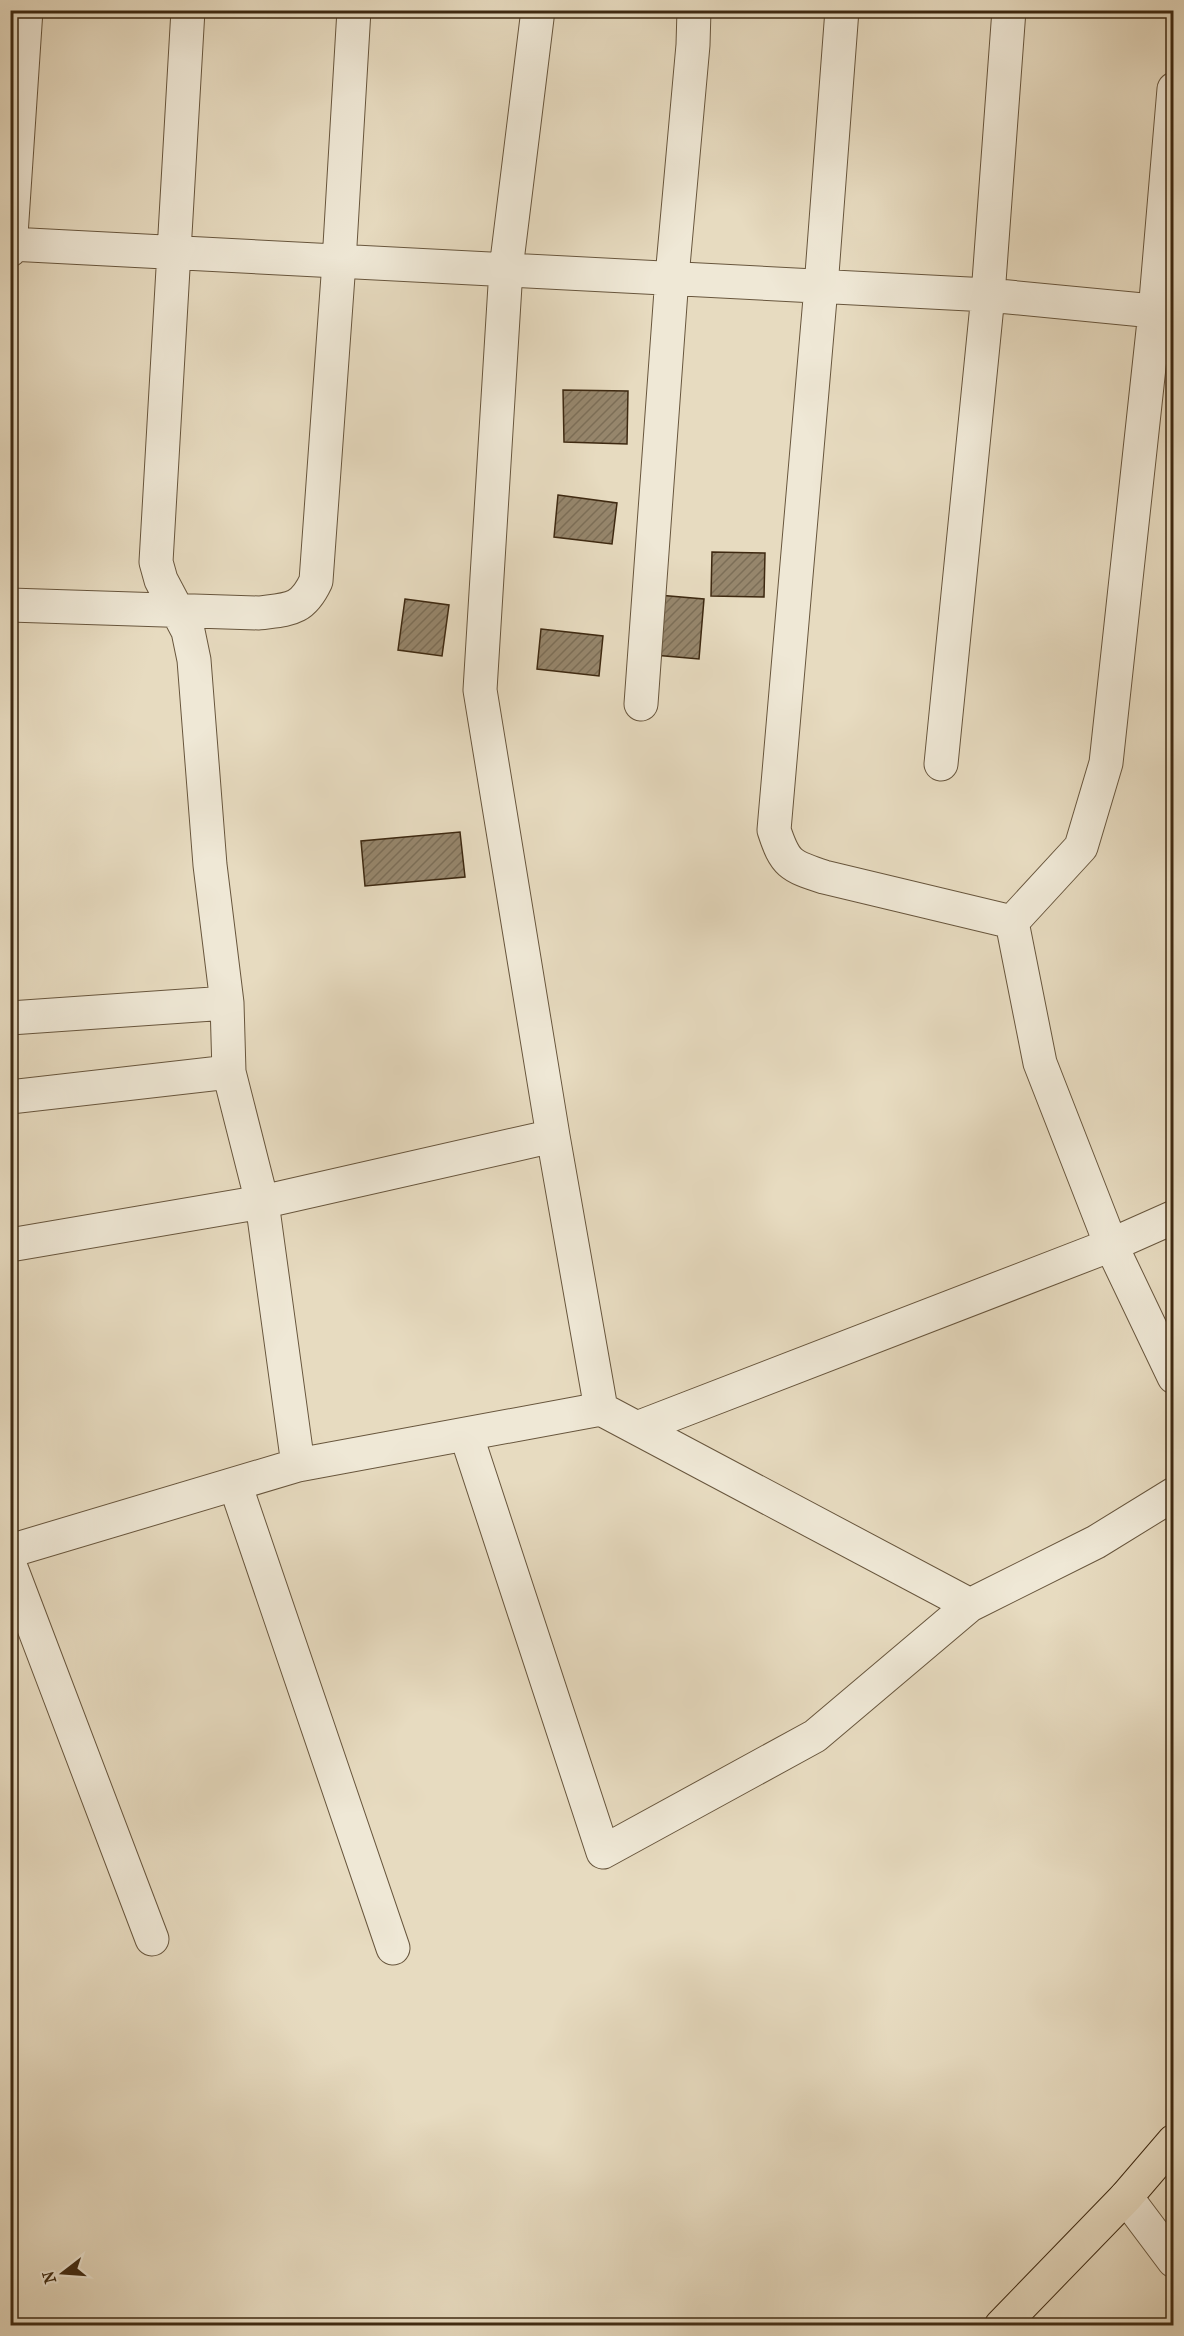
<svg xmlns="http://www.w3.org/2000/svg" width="1184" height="2336" font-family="'IM FELL French Canon',serif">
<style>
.building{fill:url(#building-hatch);stroke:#3e2911;stroke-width:1.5}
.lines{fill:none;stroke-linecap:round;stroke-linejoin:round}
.street-casing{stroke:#68563d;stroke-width:35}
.primary-casing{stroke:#3e2911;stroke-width:35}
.street{stroke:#efe8d6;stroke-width:33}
.primary{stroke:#e7dbc0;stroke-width:33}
</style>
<defs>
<pattern id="building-hatch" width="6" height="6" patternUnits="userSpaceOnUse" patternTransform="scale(1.5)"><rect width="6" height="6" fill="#96866c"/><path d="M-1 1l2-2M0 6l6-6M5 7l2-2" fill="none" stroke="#7c6e57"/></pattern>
</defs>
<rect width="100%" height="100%" fill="#e7dbc0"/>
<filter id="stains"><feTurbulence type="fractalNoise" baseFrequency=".00333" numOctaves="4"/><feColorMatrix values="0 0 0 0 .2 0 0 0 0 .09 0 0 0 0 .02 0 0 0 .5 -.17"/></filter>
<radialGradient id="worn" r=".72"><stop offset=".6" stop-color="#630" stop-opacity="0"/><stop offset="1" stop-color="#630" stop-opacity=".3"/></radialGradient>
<!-- building -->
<path class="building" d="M563,390l65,1 -1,53 -63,-2z
M558,495l59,8 -5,41 -58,-7z
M712,552l53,1 -1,44 -53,-1z
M658,595l46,4 -5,60 -45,-4z
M405,599l44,6 -7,51 -44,-6z
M541,629l62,7 -4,40 -62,-7z
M460,832l5,45 -100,9 -4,-45z"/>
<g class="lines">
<defs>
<path id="street" d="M188,10l-32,552 5,18 27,51 6,29 16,205 17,138 2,69 33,130 36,263
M538,10l-32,259 -26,421 73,446 48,273
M842,10l-21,277 -47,543c11,34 16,36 50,47l188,45
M10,244l978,51 186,18
M10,250l16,-240
M10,605l249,8c30,-4 43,-2 57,-32l23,-319 15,-252
M641,704l31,-427 21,-232 1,-35
M941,764l47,-469 21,-285
M1012,922l69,-75 25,-84 49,-451 19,-223
M1012,922l28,141 71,182 63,132
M10,1018l217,-15
M10,1097l219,-25
M10,1245l252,-43 291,-66
M637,1428l474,-183 63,-28
M466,1434l137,418 212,-116 155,-131
M235,1484l158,464
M10,1551l288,-86 303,-56 369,196 126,-63 78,-48
M10,1565l142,374
M1126,2197l48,64"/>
<path id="primary" d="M1001,2326l125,-129 48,-56"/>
</defs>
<!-- street casing -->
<use href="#street" class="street-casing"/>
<!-- primary casing -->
<use href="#primary" class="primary-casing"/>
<!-- street -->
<use href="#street" class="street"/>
<!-- primary -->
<use href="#primary" class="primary"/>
</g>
<!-- margin -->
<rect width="1184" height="2336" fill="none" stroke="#e7dbc0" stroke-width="36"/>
<rect x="12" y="12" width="1160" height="2312" fill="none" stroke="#3e2911" stroke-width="3"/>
<rect x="18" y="18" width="1148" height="2300" fill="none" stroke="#3e2911" stroke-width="1.5"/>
<!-- north arrow -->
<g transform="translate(63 2273) rotate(253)" stroke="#efe8d6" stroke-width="4.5" paint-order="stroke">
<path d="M0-4.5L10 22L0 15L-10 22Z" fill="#3e2911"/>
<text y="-9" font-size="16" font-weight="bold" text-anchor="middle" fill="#3e2911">N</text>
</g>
<rect width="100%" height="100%" filter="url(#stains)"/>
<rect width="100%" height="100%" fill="url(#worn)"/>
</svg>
